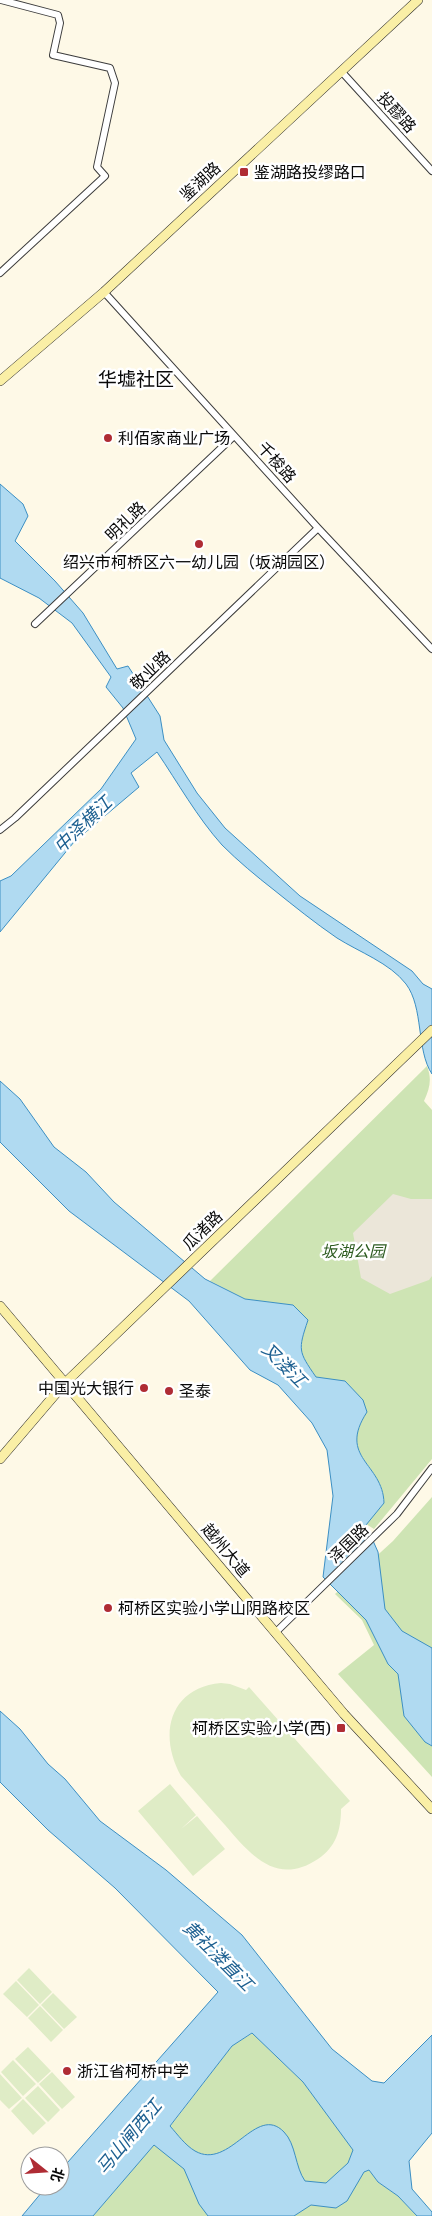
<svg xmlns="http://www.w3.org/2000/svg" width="432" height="2216" font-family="'Noto Serif','Noto Sans SC',serif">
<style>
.green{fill:#cee4b4}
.pitch{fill:#dfecc6}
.plaza{fill:#ebe6d9}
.water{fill:#b0daf1;stroke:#3c8fc3;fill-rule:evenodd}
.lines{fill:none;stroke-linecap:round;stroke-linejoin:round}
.street-casing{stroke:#3c3c3c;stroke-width:8}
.secondary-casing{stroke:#2b2b2b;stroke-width:10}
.street{stroke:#fff;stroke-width:6}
.secondary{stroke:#faefa6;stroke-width:9}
.poi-dot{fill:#af2c34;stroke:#fff;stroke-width:2}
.labels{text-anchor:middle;stroke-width:5;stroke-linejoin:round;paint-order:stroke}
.street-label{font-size:16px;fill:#090909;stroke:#fff}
.poi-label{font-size:16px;fill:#090909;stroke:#fff;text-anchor:start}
.park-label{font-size:16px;font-style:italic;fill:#2d5b20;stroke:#fff}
.water-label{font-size:18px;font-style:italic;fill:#1d6091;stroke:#fff}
.quarter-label{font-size:19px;fill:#090909;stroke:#fff}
</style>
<rect width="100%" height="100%" fill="#fef9e7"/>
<!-- green -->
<path class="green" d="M427,1066c5,13 3,22 -3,35l8,9v349l-58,70 -8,-5 18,-21c-1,-40 -47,-45 -17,-91l-55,-35 -11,-21 1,-17 6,-19 -15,-15 -48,-6 -35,-18z
M432,1497v280l-94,-103 36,-29 -12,-25 -27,-26 58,-53z
M253,2033l50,49 75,100 20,14 19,20h-324l83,-97 56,-73z"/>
<!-- pitch -->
<path class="pitch" d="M221,1683l9,1 16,6 3,-3 101,114 -9,8c0,21 -5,38 -23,50 -42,28 -68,-5 -93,-34 -15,-16 -29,-33 -44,-49 -23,-41 -12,-88 40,-93z
M170,1784l26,31 -15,14 16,-13 28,33 -32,27 -55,-65z
M29,1968l23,24 -12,12 -23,-24z
M16,1981l23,24 -12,12 -24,-23z
M53,1993l24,24 -13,12 -23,-24z
M40,2006l23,24 -12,12 -23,-24z
M28,2047l23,24 -13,12 -23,-24z
M13,2060l23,24 -13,12 -22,-24z
M52,2072l23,25 -13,12 -23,-25z
M0,2074l22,24 -13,11 -9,-9z
M38,2086l22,24 -12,12 -23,-24z
M23,2099l23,24 -13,12 -22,-24z"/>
<!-- plaza -->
<path class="plaza" d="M393,1194l18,5h21v77l-3,4 -39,14 -29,-16 -8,-45z"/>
<!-- water -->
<path class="water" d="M0,484l23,20 5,12 -13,25 40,40 28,32 34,56 11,-3 32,50 4,24 33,53 28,35 75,68 112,75 11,13 9,5v85c-16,-24 -8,-66 -26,-90 -16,-21 -47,-32 -69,-46 -22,-15 -43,-32 -63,-48 -18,-14 -36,-29 -52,-45 -25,-28 -44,-62 -65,-93l-26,21 8,14 -65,55 -74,90v-51l11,-5 90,-87 35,-50 -13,-31 -17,-21 5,-10 -39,-54 -33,-25 -39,-20z
M0,1081l20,18 34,48 32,25 28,30 91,77 40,20 48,6 15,15c-10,30 -10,31 8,57l29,4 18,19 4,12c-30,46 16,51 17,91l-18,22 12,27 7,57 17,22 30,17v98l-7,-4 -21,-26 -6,-42 -10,-10 -22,-44 -43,-43 10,-81 -6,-46 -15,-27 -34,-38 -28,-15 -61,-69 -120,-90 -69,-69z
M0,1711l20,18 28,35 17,15 35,42 66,49 76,65 90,114 40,32 12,2 48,-48v98l-23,28 3,28 20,23v4h-15l-19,-20 -20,-14 -9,-12 -5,2 -17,29 -11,7 -25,-3 -17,11h-86l-9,-12 -15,-35 -30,-24 -61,71h-71l25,-30h13v-15l158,-179 -103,-104 -67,-58 -48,-48zM252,2033l51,49 50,68 -5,13 -22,20 -21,-2c-10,-14 -9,-37 -21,-49 -28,-29 -54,39 -89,19 -10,-6 -17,-16 -25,-25l62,-80z"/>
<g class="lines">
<defs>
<path id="street" d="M341,71l91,100
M0,273l105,-97 -8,-9 18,-84 -5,-15 -57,-13 7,-32 -2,-8 -57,-15
M104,292l214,236 114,121
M35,624l199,-188
M0,830l15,-12 303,-290
M276,1632l121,-118 35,-46"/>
<path id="secondary" d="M0,381l104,-89 314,-292
M0,1306l344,408 88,95
M0,1459l64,-75 368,-354"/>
</defs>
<!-- street casing -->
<use href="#street" class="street-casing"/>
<!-- secondary casing -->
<use href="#secondary" class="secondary-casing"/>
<!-- street -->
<use href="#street" class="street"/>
<!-- secondary -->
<use href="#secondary" class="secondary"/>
</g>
<!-- markers -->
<g class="poi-dot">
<rect x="239" y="167" width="10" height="10" rx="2.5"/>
<circle cx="108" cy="438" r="5"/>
<circle cx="199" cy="544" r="5"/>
<circle cx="144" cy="1388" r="5"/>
<circle cx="169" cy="1391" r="5"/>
<circle cx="108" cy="1608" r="5"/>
<rect x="336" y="1723" width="10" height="10" rx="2.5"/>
<circle cx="67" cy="2071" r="5"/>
</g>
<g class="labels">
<!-- street labels -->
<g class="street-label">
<text transform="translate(397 112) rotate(48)" y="6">投醪路</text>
<text transform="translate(200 181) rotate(-43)" y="6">鉴湖路</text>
<text transform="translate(277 462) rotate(48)" y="6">千梭路</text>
<text transform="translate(125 521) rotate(-44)" y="6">明礼路</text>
<text transform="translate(150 670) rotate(-44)" y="6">敬业路</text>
<text transform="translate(202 1230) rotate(-44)" y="6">瓜渚路</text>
<text transform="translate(348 1543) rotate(-44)" y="6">泽国路</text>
<text transform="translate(226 1550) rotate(50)" y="6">越州大道</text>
</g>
<!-- poi labels -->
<g class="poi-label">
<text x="254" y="178">鉴湖路投缪路口</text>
<text x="118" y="444">利佰家商业广场</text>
<text x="199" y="568" text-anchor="middle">绍兴市柯桥区六一幼儿园（坂湖园区）</text>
<text x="134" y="1394" text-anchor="end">中国光大银行</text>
<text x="179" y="1397">圣泰</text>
<text x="118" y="1614">柯桥区实验小学山阴路校区</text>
<text x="331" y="1734" text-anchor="end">柯桥区实验小学(西)</text>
<text x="77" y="2077">浙江省柯桥中学</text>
</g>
<!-- park labels -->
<g class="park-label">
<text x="353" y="1257">坂湖公园</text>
</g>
<!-- water labels -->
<g class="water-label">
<text transform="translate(83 825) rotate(-44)" y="6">中泽横江</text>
<text transform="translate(284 1365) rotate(45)" y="6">叉溇江</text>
<text transform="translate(218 1956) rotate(45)" y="6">黄社溇直江</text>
<text transform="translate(129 2137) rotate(-50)" y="6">马山闸西江</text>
</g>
<!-- quarter labels -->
<g class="quarter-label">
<text x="136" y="386">华墟社区</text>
</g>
</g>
<!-- north arrow -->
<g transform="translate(45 2171) rotate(107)"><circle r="24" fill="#ffffff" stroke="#9d9d9d"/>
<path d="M0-4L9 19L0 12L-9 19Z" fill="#af2c34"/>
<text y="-8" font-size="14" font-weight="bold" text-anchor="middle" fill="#090909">北</text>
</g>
</svg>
